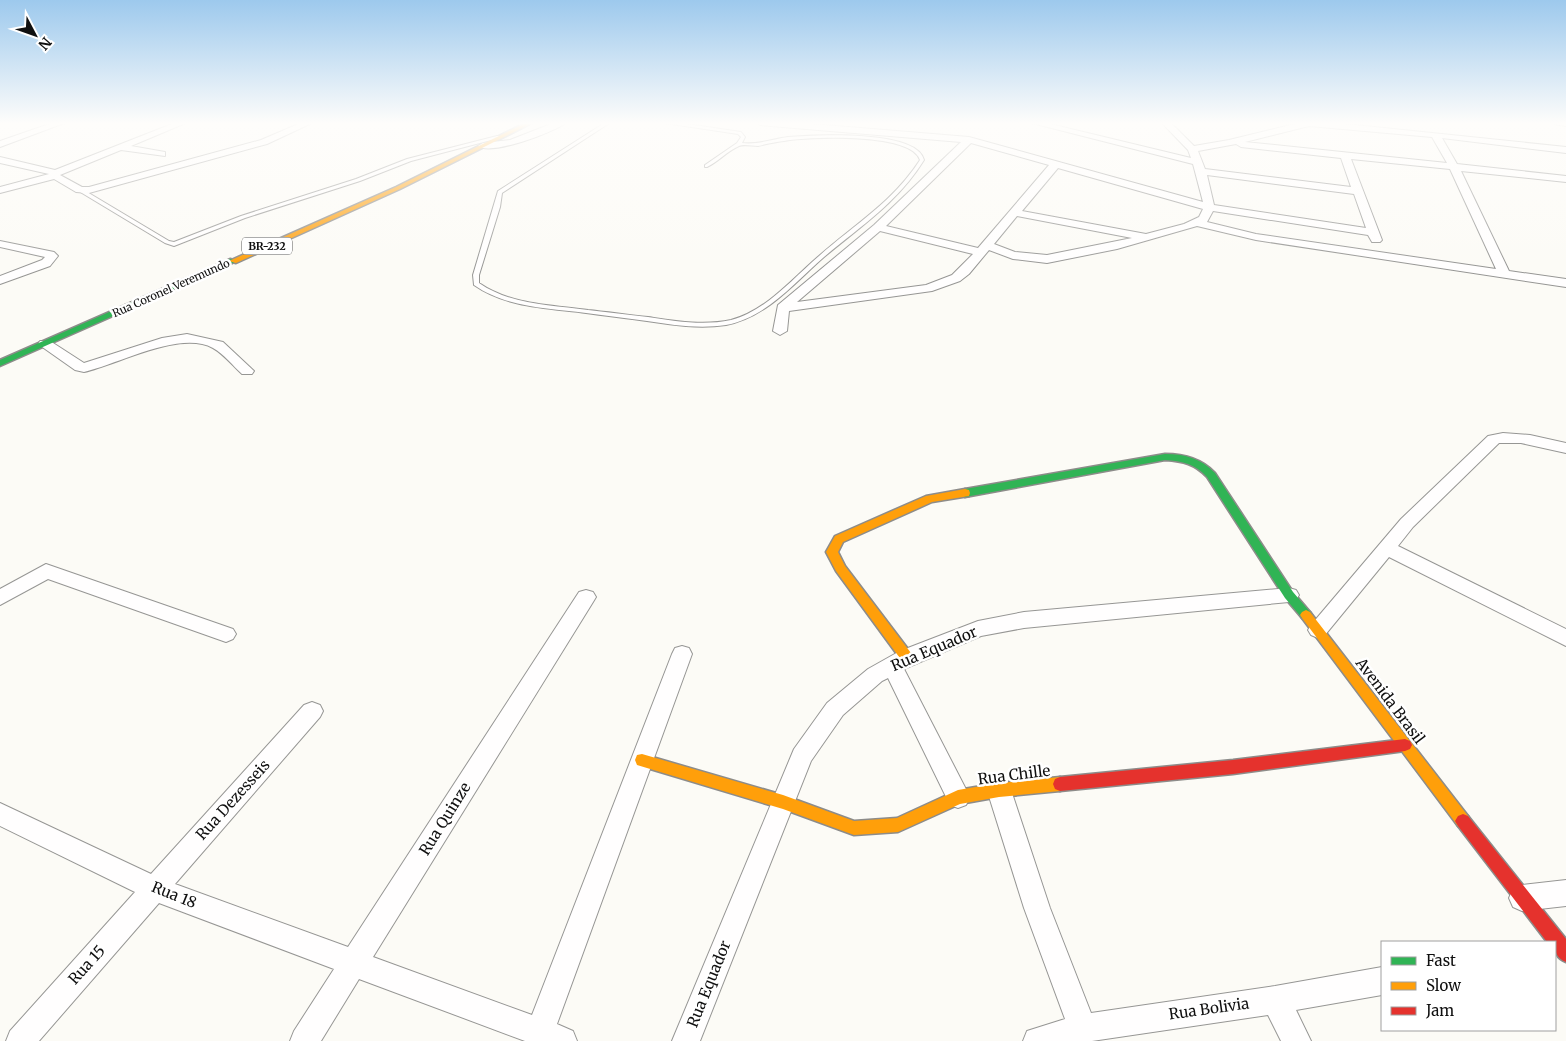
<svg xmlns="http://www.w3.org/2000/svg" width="1566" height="1041" font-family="Merriweather,serif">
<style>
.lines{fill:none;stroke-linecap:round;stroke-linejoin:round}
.lane-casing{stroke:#969694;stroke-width:2}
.street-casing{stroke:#969694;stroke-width:2}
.fast-casing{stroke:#8d8c8a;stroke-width:3}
.slow-casing{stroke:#8d8c8a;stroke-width:3}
.jam-casing{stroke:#8d8c8a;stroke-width:3}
.lane{fill:#fffefe;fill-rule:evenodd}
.street{fill:#fffefe;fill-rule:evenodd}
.fast{fill:#30b455;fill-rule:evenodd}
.slow{fill:#ff9f0a;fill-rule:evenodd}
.jam{fill:#e5322d;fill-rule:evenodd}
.labels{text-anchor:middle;stroke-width:5;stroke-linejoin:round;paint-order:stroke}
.shield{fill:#fff;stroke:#585858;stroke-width:1}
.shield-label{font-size:11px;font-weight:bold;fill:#101010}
.far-street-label{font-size:11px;fill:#101010;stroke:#fff}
.near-street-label{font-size:15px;fill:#101010;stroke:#fff}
</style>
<rect width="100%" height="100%" fill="#fcfbf6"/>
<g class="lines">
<defs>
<path id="lane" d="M606,122h5l-109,71 -2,14 -21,68v8c32,22 72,22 109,27 20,2 40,5 60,7 27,4 55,9 83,3 35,-9 61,-41 88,-64 36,-32 74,-54 101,-96 -9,-28 -112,-23 -136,-19 -9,1 -17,3 -26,5 -6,0 -14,-2 -19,0 -12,5 -21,16 -32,21h-2v-2l32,-22 4,-6 -3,-3 -73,-11 -2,-1h10l68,10 4,5 -3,6c16,2 31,-4 46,-6 25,-2 129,-8 136,23 -26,42 -63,66 -100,97 -30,26 -57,60 -98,68 -27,4 -53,0 -79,-4 -20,-3 -41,-5 -61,-8 -38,-5 -79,-5 -112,-28l-1,-10 25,-84z
M497,136h2v2l-88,23 -51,20 -115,37 -71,28 -9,-3 -88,-53 5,-1 87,52 5,1 67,-26 115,-37 51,-20z"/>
<path id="street" d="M55,122h12l-67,25v-6z
M177,122h11l-57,24 34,6v4l-44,-6 -61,25 22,12h7l172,-47 42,-18h11l-47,22 -178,49 -13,-1 -22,-13 -54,14v-6l49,-13 -49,-11v-6l55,13z
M556,122h11c-12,10 -76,34 -89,24l5,-3 27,-3z
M756,122h32l181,15 234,65 -10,-38 -165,-42h14l149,36 -3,-8 -27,-28h9l24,24 35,-6 74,-18h23l240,25v6l-124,-15 15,26 109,12v6l-105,-11 48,100 57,8v8l-310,-47 -59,-14 -80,23 -70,14 -34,-4 -24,-9 -20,24 -9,7 -28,10 -143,20 -2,20 -7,4 -7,-4 5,-26 96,-80 87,-83 -201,-17zM1309,126l123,11 15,26 -202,-21zM971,143l78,22 -71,83 -92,-22zM1236,144l5,3 100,11 10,29 -146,-18 -7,-18zM1351,159l99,10 46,100 -240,-35 -49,-12 6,-11 155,24 4,7h8l2,-2zM1058,168l145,41 -4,8 -15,7 -38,10 -124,-23zM1207,175l147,19 12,34 -152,-23zM1017,216l115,22 -85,17 -32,-3 -21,-8zM880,231l93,23 -21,21 -26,10 -129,17z
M1553,122h13v4l-12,-2z
M0,241l54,11 4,4 -8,10 -50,18v-8l42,-16 3,-3 -45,-10z
M187,334l36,8 31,29 -2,3h-10c-9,-8 -18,-20 -29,-26 -33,-18 -94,16 -129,24l-9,-2 -37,-26 2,-3h10l34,22 78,-25z
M1503,433l27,2 36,8v10l-45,-10h-22l-86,84 -15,19 168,83v17l-177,-89 -64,78 -7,3 -7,-3 -3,-5 3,-5 90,-106 87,-83z
M46,564l187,65 3,5 -3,5 -7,3 -178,-63 -48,26v-16z
M1289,588l7,2 3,5 -3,5 -7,2 -265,26 -43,8 -77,33 66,128 -4,8 -8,3 -8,-3 -62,-127 -6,3 -39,34 -32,46 -111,280h-28l122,-292 33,-46 41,-34 32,-18 78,-30 46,-9z
M586,590l7,2 3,5 -3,5 -220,355 159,58 140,-361 3,-6 7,-2 7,2 3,6 -135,370 16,7 4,10h-52l-166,-62 -38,62h-31l4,-10 40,-62 -175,-66 -120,138h-33l4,-10 125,-139 -135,-66v-23l151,71 153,-169 8,-3 8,3 3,6 -3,6 -145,167 173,63 231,-355z
M999,779l8,3 4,8 39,118 41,105 184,-27 107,-19v28l-86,15 15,31h-30l-13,-26 -176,26h-69l4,-10 38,-12 -41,-111 -37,-118 4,-8z
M1566,880v26l-44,5 -9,-4 -4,-9 4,-9 9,-4z"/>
<path id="fast" d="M230,259l7,2 -237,105v-6z
M1165,454c19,0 36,4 50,19l78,119 17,20 2,3 -2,3h-8l-17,-20 -78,-121c-12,-13 -24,-16 -42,-17l-200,37 -5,-4 5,-4z"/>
<path id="slow" d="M527,122h7l-134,67 -164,74 -7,-2 167,-74z
M965,489l4,1 1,3 -1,3 -37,6 -89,40 -5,10 7,14 69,91 -2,4 -5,1 -5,-1 -66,-90 -10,-19 9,-16 91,-40z
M1306,610l4,2 158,204 3,5 -3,5 -5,2 -5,-2 -156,-208 -2,-3 2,-3z
M642,754l141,41 71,26 43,-3 61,-28 41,-7 61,-6 5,2 2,5 -2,5 -5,2 -61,6 -39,7 -62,28 -44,3 -71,-26 -146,-44 -2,-5 2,-5z"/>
<path id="jam" d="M1405,739l5,2 2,4 -2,4 -5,2 -172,23 -173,17 -5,-2 -2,-5 2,-5 5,-2 173,-17z
M1463,814l5,2 98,123v23c-10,-4 -11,-10 -11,-20h-8l-89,-116 -3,-5 3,-5z"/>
</defs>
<!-- lane casing -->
<use href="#lane" class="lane-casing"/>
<!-- street casing -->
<use href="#street" class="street-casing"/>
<!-- fast casing -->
<use href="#fast" class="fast-casing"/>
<!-- slow casing -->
<use href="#slow" class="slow-casing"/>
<!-- jam casing -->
<use href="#jam" class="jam-casing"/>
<!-- lane -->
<use href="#lane" class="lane"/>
<!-- street -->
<use href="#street" class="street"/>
<!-- fast -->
<use href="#fast" class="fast"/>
<!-- slow -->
<use href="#slow" class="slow"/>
<!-- jam -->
<use href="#jam" class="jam"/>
</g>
<!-- sky -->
<linearGradient id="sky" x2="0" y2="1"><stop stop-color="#9dc9ed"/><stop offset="0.46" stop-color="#fefdfb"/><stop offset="1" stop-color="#fefdfb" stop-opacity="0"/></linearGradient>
<rect width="1566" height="268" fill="url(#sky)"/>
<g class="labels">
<!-- shield labels -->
<rect class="shield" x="242" y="237.5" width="50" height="17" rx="4"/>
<g class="shield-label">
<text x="267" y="250">BR-232</text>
</g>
<!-- far-street labels -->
<g class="far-street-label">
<text transform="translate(171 288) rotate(-24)" y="4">Rua Coronel Veremundo</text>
</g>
<!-- near-street labels -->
<g class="near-street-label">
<text transform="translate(934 649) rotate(-23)" y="5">Rua Equador</text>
<text transform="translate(1390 701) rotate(53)" y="5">Avenida Brasil</text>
<text transform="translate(1014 775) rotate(-7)" y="5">Rua Chille</text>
<text transform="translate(233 800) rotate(-48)" y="5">Rua Dezesseis</text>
<text transform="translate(445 819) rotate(-58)" y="5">Rua Quinze</text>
<text transform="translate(174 895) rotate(22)" y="5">Rua 18</text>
<text transform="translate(87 965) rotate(-48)" y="5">Rua 15</text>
<text transform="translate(709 984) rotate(-68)" y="5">Rua Equador</text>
<text transform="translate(1209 1009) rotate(-8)" y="5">Rua Bolivia</text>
</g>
</g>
<!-- legend -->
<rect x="1381" y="941" width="175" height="90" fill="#ffffff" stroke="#9f9f9f"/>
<rect x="1391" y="957" width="25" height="8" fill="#30b455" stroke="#9f9f9f"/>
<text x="1426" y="966" font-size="15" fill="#101010">Fast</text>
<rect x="1391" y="982" width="25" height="8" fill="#ff9f0a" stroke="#9f9f9f"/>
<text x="1426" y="991" font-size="15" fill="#101010">Slow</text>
<rect x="1391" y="1007" width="25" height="8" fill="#e5322d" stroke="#9f9f9f"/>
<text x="1426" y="1016" font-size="15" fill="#101010">Jam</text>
<!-- north arrow -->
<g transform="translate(35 35) rotate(131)" stroke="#ffffff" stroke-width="4" paint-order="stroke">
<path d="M0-4L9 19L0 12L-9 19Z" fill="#101010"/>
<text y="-8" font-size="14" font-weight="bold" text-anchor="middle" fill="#101010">N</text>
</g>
</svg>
